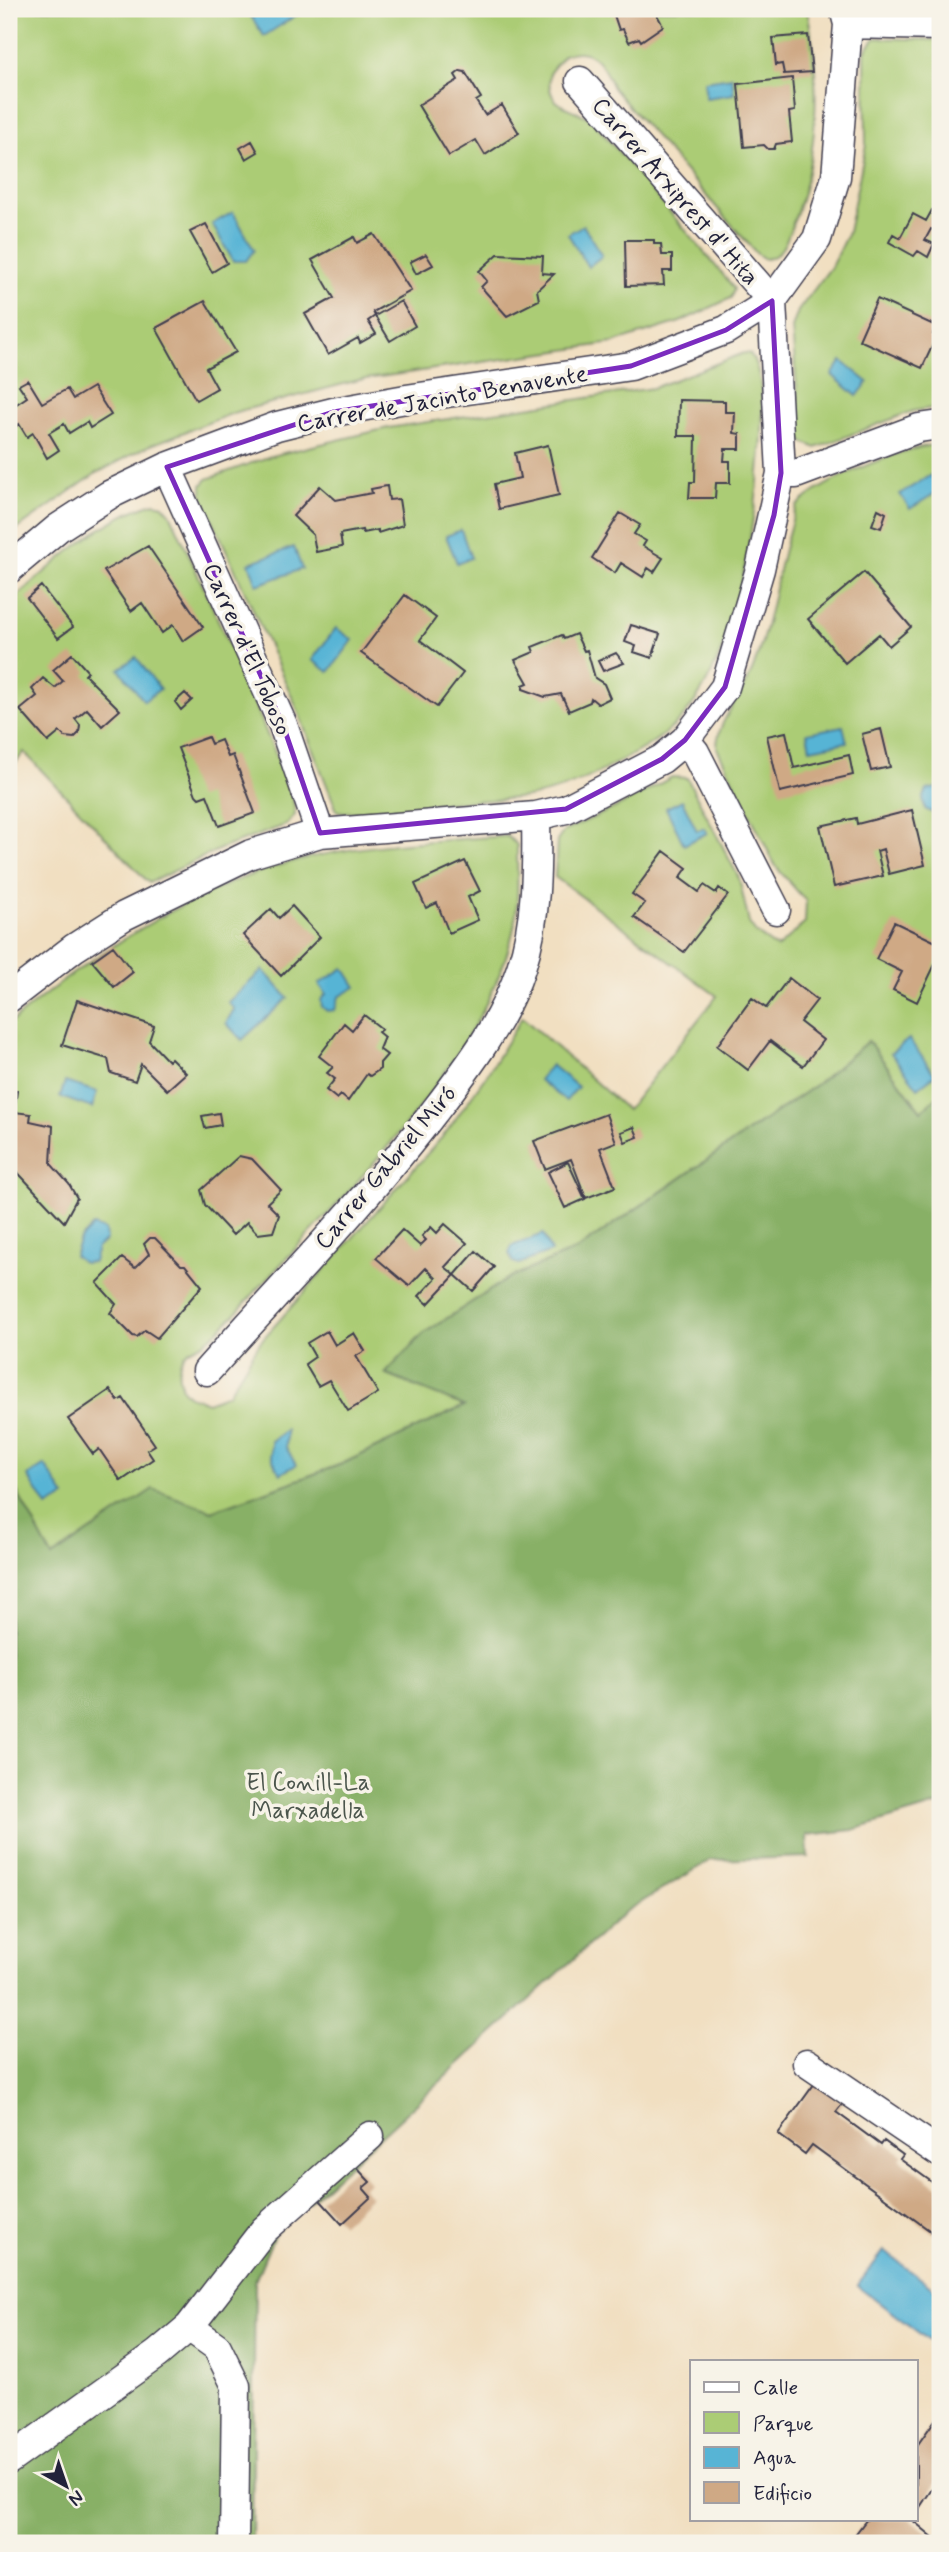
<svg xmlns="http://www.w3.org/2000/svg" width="949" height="2552" font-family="Mynerve,sans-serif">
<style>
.green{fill:#abcc75;stroke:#667758;stroke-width:2}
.forest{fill:#88b066;stroke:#556950;stroke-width:2}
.water{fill:#57b4d5;stroke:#3c6b88;stroke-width:2}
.building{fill:#cfa985;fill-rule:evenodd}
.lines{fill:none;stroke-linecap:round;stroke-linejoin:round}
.minor-casing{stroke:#413e4f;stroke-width:31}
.minor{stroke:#fff;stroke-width:28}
.marked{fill:none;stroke:#7b2cbf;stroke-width:5;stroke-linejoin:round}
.labels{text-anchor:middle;stroke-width:7;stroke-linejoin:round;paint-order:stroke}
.street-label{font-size:24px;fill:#22223b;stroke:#f7f3e8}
.park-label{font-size:24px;fill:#4b554c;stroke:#f7f3e8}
</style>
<rect width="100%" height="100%" fill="#f7f3e8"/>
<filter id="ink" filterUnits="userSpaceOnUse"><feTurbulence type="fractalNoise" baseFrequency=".0143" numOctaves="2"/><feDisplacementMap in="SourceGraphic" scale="14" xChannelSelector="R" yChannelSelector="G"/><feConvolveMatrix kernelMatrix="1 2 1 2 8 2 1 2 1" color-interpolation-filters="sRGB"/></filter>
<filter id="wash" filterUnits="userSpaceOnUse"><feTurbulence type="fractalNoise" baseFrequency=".00686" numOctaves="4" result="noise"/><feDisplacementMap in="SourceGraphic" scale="28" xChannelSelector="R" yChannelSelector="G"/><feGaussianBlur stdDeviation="1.57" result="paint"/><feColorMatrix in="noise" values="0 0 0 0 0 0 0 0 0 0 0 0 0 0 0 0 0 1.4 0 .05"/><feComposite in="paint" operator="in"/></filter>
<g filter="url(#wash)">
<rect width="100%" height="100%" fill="#f1dfc1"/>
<!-- green -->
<path class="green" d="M9,9h798c14,70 12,147 -14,214 -5,14 -11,35 -28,36l-8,-5 -144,-166c-10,-24 -21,-44 -49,-33l-14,17c-5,37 18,33 41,47l135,159 8,11 -3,9 -51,24 -67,21 -254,37 -123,32 -90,35 -51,27 -86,61z
M875,38l65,2v367l-27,4 -97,37 -15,-7 -9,-113 6,-17 33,-44 17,-35 18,-87 -1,-94z
M744,353l6,1c20,26 11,104 7,136 -9,70 -26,175 -76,229 -20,21 -45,34 -70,47 -27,15 -54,27 -84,31 -23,3 -46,3 -69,5 -26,2 -101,14 -121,9l-44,-112 -91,-203v-11l5,-6 64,-23 117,-28 265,-40z
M940,444v650l-18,18 -54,-71 -51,43 -239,165 -69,29 -86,56 -38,40 80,32 -123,58 -130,47 -60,-20 -100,67 -43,-81v-453c80,-68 183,-136 286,-163 69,-18 141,-20 212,-25l10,9c0,31 3,64 -6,95 -32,120 -158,247 -242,337 -20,21 -40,46 -63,64 -7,5 -17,7 -22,14 -8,11 -6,24 -1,35l6,6 18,6 21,-8 32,-52 185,-208 43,-61 34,-56 105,93 90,-114 -162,-119 2,-36 7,-10 59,-27 49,-27 15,1 52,100 10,45 7,10 21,15 28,-25 1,-22 -30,-34 -59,-119c-1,-25 25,-53 35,-77 21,-53 25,-112 45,-165 27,-27 104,-58 143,-62z
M155,503l8,2 7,8c33,73 67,147 97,221 10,25 27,54 28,81l-9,10 -64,23 -73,35 -125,-131 -15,20v-168c38,-35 95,-88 146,-101z"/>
<!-- forest -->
<path class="forest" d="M868,1041l53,70 19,-17v710l-87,26 -46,5 1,22 -97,3 -86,52 -350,321 -20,48 -3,262h-243v-1066l43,80 101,-68 59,22 130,-47 122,-58 -79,-32 38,-40 86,-56 69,-29 239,-165z"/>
<!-- water -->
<path class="water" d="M246,9h60l-42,27z
M732,77l2,17 -28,4 -2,-17z
M233,212l21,38 -8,11h-13l-21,-37z
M583,225l19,31 -14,11 -20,-33z
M842,361l26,21 -11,14 -25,-21z
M931,475l9,15 -30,19 -10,-15z
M461,530l10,28 -14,5 -11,-27z
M294,547l8,22 -45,16 -8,-22z
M336,628l17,12 -24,32 -17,-12z
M136,657l24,32 -16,12 -25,-32z
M843,726l4,16 -37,7 -3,-16z
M940,787v37h-2l-3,-10 -10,-5 -2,-10 4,-9z
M682,800l15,31 7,-3 3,5 -23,12 -18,-37z
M344,968l12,19 -17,10 -4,13 -8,1 -5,-4 -1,-7 5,-6 -7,-10z
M263,970l25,28 -46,42 -16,-17 8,-14 -6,-7z
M909,1039l26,36 -17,13 -27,-35z
M551,1065l27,22 -12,14 -27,-21z
M65,1082l32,10 -5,16 -32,-11z
M93,1226l12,4 1,10 -9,8 -4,14 -10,1 -9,-7 6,-17z
M543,1234l8,18 -32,12 -6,-2 -4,-9 3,-7z
M286,1430v17l10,18 -16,9 -9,-18v-15z
M45,1465l20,32 -18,10 -19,-31z
M884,2251l56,42v37l-9,12 -74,-56z"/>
<g id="blocks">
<!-- building -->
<path class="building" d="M612,9h42l9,17 -22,15 -2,-3 -10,4 -6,-13 -4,1z
M808,35l4,37 -28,2 -2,-10 -6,1 -3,-27z
M460,71l5,1 16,26 -5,3 9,14 17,-10 17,28 -34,22 -9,-15 -27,16 -31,-51 40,-25 -3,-5z
M792,78l3,33 -6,1 3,30 -16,2 -2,5h-6l-4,-4 -20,2 -6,-63z
M252,141l6,11 -12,7 -6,-11z
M932,210l8,4v36l-7,-4 -5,11 -10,-6 -4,5 -25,-14 4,-8 7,4 13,-24 13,7zM931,229l9,4 -6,11 -9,-4z
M206,224l21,39 -15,9 -22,-40z
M374,234l37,57 -38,21 2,4 -7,5 8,13 -16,9 -2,-5 -30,17 -23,-41 29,-16 -22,-38 42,-23 3,6z
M625,240h29v4h7l1,11h10v16h-9l1,14 -38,1z
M426,254l7,11 -17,9 -6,-12z
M498,254l45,2 -1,17 12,1 -17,16 2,10 -32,16 -26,-29 6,-6 -8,-10z
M877,299l59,27 -3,8 4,2 -15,32 -63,-28z
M205,301l31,51 -30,16 11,20 -21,12 -40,-72z
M401,301l14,25 -25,15 -15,-25z
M28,380l14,23 25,-14 6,10 20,-12 18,28 -21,13 -3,-6 -18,11 -5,-9 -15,9 10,17 -12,8 -14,-25 -6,4 -8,-13 -4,3 -6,-11v-7l18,-12 -8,-12z
M679,400l46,1v11h10l-1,21 6,1v15h-15l-1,12h6v22h-14l-1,15h-26l1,-16h5l1,-46h-18z
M548,445l11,50 -60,14 -5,-25 26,-6 -5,-25z
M320,486l16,14 36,-7 -1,-4 16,-3 2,14 10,-1 4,26 -25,8v-3l-15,3 -1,-3 -22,4 2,13 -26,5 -3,-17 -20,-19z
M878,509l8,4 -5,15 -9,-3z
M620,513l20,12 -6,9 12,7 -3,5 20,12 -9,14 -6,-4 -5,9 -22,-14 -6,10 -23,-15z
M148,546l55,81 -20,14 -10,-16 -11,8 -20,-30 -11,8 -27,-40z
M864,572l47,55 -22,19 -10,-12 -34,29 -37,-44z
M41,586l32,41 -15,11 -31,-40z
M405,595l31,23 -16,22 43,33 -26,34 -76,-54z
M631,625l29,9 -8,24 -18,-6 2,-6 -11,-4z
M576,634l8,17 3,-1 8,28 9,6 6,14 -12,6 -7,-6 -1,4 -21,9 -8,-17 -16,3 -22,-8v-4l5,-2 -13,-23 19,-8 -2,-5 30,-12 2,4z
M616,653l8,10 -21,8 -5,-10z
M72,654l16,18 -3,3 35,35 -18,16 -15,-17 -12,10 5,6 -1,8 -5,5 -9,-1 -5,-5 -12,10 -28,-32 17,-14 -5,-7 11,-11 12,10 8,-7 -10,-11z
M185,693l7,7 -11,10 -6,-8z
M881,729l9,38 -19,4 -9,-37z
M786,732l8,36 55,-13 4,20 -73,17 -13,-56z
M208,737l3,7 10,-4 7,17 5,-2 22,58 -36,13 -12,-31 -8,3 -3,-3 -18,-47z
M912,810l13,55 -36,9 -6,-25 -6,2 6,25 -49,11 -14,-61 36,-8 1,6z
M664,851l23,17 -7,10 19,14 5,-7 12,8 3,-5 9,7 -44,57 -50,-35 11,-14 -13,-9z
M465,861l15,30 -12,6 10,23 -29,13 -12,-30 -11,5 -11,-24z
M292,906l28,31 -39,39 -38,-41 28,-26 8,9z
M894,922l46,22v10l-23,48 -24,-12 9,-18 -26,-13z
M113,946l20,26 -19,15 -22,-26z
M789,978l28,22 -17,22 23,18 -20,26 -33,-25 -22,29 -31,-24 35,-48 14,10z
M77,1000l77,26 -5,15 19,20 3,-3 15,15 -19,17 -26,-26 -6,17 -24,-8 -3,-14 -46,-14z
M364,1015l18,14 -4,3 6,5 -5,12 8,6 -7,8v6l-10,7 -3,-2 -19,27 -7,-6 -4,4 -11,-9 9,-11 -8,-6 6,-6 -14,-11 25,-33 8,7z
M9,1091h8l-3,21 17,2 -1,7 23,5 -2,38 18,20 8,14 -13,24 -55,-59z
M219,1113l2,12 -16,3 -3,-12z
M606,1114l10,28 -16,6 15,39 -29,11 -15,-39 -26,10 -11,-28z
M634,1127l4,10 -13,5 -4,-10z
M239,1156l13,3 29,31 -14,13 12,12 -6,17 -15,2 -11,-12 -14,13 -28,-30 -4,-15z
M568,1162l17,37 -20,9 -17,-36z
M445,1224l22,19 -22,24 10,8 21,-24 18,16 -21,24 -18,-16 -27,29 -9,-8 17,-18 -10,-10 -17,18 -33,-28 26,-28 18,16 6,-6 -4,-4 9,-9 6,6z
M150,1238h5l26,27h4l17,21 -45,52 -12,-8 -8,7 -4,-1 -23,-23 6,-9 -19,-21 25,-25 13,10 14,-14 -5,-10z
M327,1331l8,14 19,-12 11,18 -9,5 22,37 -30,18 -19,-31 -11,6 -13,-22 10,-7 -8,-14z
M110,1390l8,11 5,-3 32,47 -8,5 6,9 -32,22 -22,-32 -6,5 -25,-35z
M815,2083l28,20 -7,9 45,33 3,-4 19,14 -3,4 40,29v50l-128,-93 -7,9 -27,-20z
M356,2167l14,15 -7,6 8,9 -29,27 -22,-24z
M940,2413v64l-24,36v-66z
M867,2519h44l29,24h-76l-10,-7z"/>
</g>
</g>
<g filter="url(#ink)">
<use href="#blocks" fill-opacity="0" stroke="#413e4f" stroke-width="2"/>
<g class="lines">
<defs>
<path id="minor" d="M848,24l92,2
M580,81l192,220
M167,467l116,258 37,108
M781,473l15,1 123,-46 21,-3
M9,569l49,-41 51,-33 58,-28 110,-41 56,-14 73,-13 225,-33 95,-36 46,-29
M685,740l10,12 81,158
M9,998l65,-50 50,-32 127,-62 69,-21 216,-17 30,-7 96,-50 23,-19 40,-53 35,-118 21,-96 -9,-172 45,-62 19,-62 12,-153 -4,-15
M207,1371c76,-85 157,-168 227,-259 33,-43 70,-91 87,-144 16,-48 16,-102 15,-152
M807,2063l133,90
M189,2327l28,20 19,39 -2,157
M9,2460l148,-106 32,-27 75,-97 106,-94"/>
</defs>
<!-- minor casing -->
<use href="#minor" class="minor-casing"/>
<!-- minor -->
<use href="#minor" class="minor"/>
</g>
</g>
<!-- marked area -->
<path class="marked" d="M772,301l9,172 -7,42 -49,172 -40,53 -23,19 -96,50 -246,24 -37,-108 -116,-258 166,-55 298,-46 95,-36z"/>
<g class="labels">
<!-- street labels -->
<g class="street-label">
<text transform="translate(676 191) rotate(49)" y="8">Carrer Arxiprest d' Hita</text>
<text transform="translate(442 398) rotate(-10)" y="8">Carrer de Jacinto Benavente</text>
<text transform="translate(248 649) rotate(66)" y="8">Carrer d'El Toboso</text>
<text transform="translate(385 1167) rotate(-50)" y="8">Carrer Gabriel Miró</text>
</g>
<!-- park labels -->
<g class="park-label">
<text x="308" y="1790">El Conill-La<tspan x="308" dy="28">Marxadella</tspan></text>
</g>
</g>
<!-- margin -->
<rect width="949" height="2552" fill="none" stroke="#f7f3e8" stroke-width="35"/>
<!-- legend -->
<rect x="690" y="2360" width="228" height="161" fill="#f7f3e8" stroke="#a29fa3" stroke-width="2"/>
<rect x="704" y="2382" width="35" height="10" fill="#ffffff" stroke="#a29fa3" stroke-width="2"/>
<text x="753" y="2394" font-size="21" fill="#22223b">Calle</text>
<rect x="704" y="2412" width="35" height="21" fill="#abcc75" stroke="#a29fa3" stroke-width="2"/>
<text x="753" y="2430" font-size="21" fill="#22223b">Parque</text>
<rect x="704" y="2447" width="35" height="21" fill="#57b4d5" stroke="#a29fa3" stroke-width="2"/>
<text x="753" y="2464" font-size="21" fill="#22223b">Agua</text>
<rect x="704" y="2482" width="35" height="21" fill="#cfa985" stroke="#a29fa3" stroke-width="2"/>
<text x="753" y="2500" font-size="21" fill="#22223b">Edificio</text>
<!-- north arrow -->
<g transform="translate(66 2486) rotate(140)" stroke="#f7f3e8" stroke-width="5" paint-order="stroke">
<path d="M0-5L12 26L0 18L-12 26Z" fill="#22223b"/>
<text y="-10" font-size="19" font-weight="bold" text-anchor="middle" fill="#22223b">N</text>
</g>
</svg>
